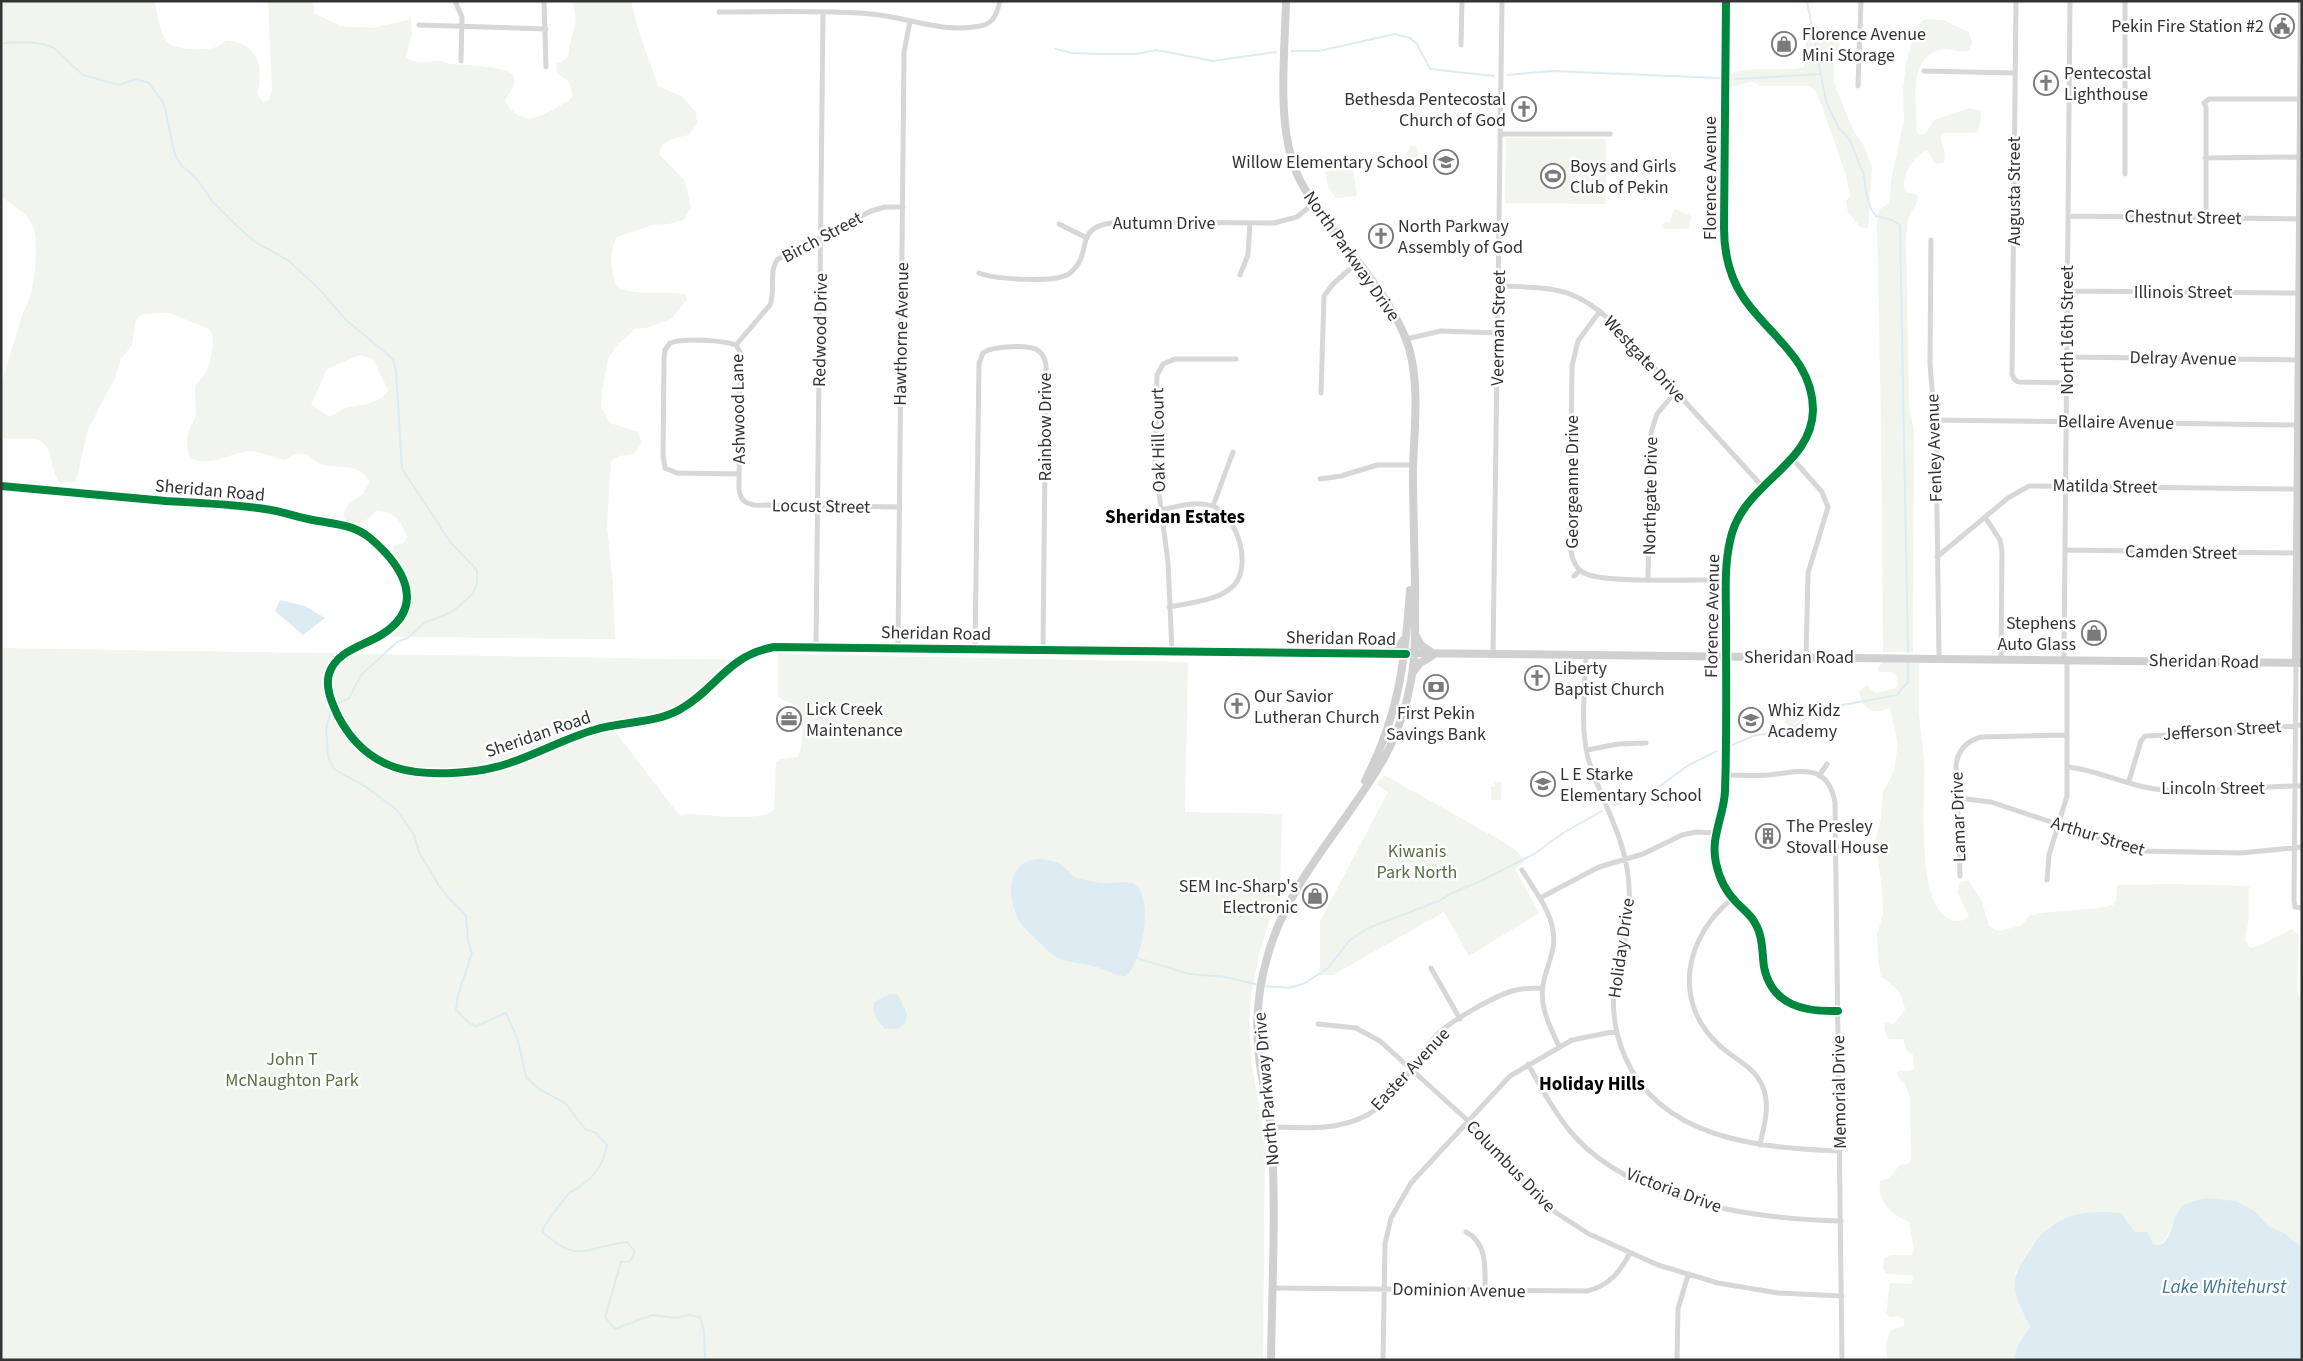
<svg xmlns="http://www.w3.org/2000/svg" width="2303" height="1361" font-family="'Source Sans 3',sans-serif">
<style>
.green{fill:#f1f5ed;fill-rule:evenodd}
.water{fill:#ddebf3}
.lines{fill:none;stroke-linecap:round;stroke-linejoin:round}
.stream{stroke:#ddebf3;stroke-width:2}
.street{stroke:#d7d7d7;stroke-width:5}
.secondary{stroke:#d0d0d0;stroke-width:8}
.cycleway-casing{stroke:#fff;stroke-width:11}
.cycleway{stroke:#00873e;stroke-width:8}
.labels{text-anchor:middle;stroke-width:5;stroke-linejoin:round;paint-order:stroke}
.poi-label{font-size:18px;fill:#333;stroke:#fff;text-anchor:start}
.street-label{font-size:18px;fill:#333;stroke:#fff}
.park-label{font-size:18px;fill:#56703f;stroke:#fff}
.neighbourhood-label{font-size:19px;font-weight:bold;fill:#000;stroke:#fff}
.water-label{font-size:19px;font-style:italic;fill:#3f7597;stroke:#fff}
</style>
<rect width="100%" height="100%" fill="#fff"/>
<!-- green -->
<path class="green" d="M1,1h153c5,13 4,34 16,43 8,6 37,7 46,3 4,-2 7,-5 10,-6 5,-1 11,1 15,3 21,9 21,30 16,50l6,8 6,-2 3,-9 -4,-90h45l1,12 26,13 32,2 39,-9 1,14 -6,24c11,8 18,5 30,4 5,-1 10,3 15,3 11,1 60,2 63,13 3,8 -6,17 -9,24 16,27 33,17 54,5 6,-4 9,-4 13,-9 0,-13 -3,-17 -15,-23l-1,-11 9,-3 4,-6v-7l7,-25 -3,-21h58l7,28 20,57 23,10 15,16 1,12 -8,11 -15,3 -12,7 -3,9 26,27 6,26 -7,13 -15,4 -17,1 -35,12c-9,16 -6,34 0,50 20,9 46,4 68,7l2,6 -16,19 -25,9 -11,1 -18,16 -9,14 -6,31 -1,16 9,17 29,9 2,12 -7,10 -15,2 -8,5 -4,65 6,59 2,54 -225,-2c3,-7 8,-10 12,-15 20,-26 3,-46 -12,-68l5,-9 9,-2 3,-6c-7,-19 -10,-22 -30,-27 -11,12 -16,15 -31,12l-3,-7 5,-11 15,-10 7,-13c-12,-17 -24,-13 -42,-15 -19,-3 -19,-21 -43,-6 -11,-2 -22,-8 -33,-9 -16,-2 -64,28 -65,-6 -1,-16 8,-22 9,-32 0,-9 -1,-19 -1,-27l12,-15 2,-6 4,-20 -1,-12 -5,-5 -38,-15 -27,1 -6,6 -4,25 -11,14 -6,19 -27,51 -12,53 -16,1c-11,-14 -5,-41 -26,-44 -11,-2 -21,1 -32,-1l-1,-54 22,-71c12,-17 18,-74 8,-91 -5,-10 -20,-18 -30,-25zM359,355l14,4 15,31 -6,8 -15,6 -23,4 -9,7 -7,1 -17,-11 16,-36z
M1925,19l18,1 26,12 3,11 -3,7c-10,4 -20,-3 -31,0 -25,8 -23,41 -22,62 0,7 0,14 1,20l4,3 5,-2 8,-13 35,-12 12,3v8l-3,12 -4,2h-32c-4,10 6,16 2,30l-9,1 -8,-14c-13,6 -30,29 -20,43l11,2 -1,7 -9,16 -2,21 3,166 5,26 -1,221h-30l-2,-230 -4,-199 2,-13 9,-6 2,-6 1,-18 13,-60 -1,-32 3,-24 10,-38z
M1808,23c10,1 28,12 32,22l-6,10v28l19,47 10,14 9,23 -4,61 -8,-1 -12,-15 -2,-11 4,-4 -4,-22 -26,-74 -5,-11 -7,-4h-48c-9,-9 -19,0 -30,1l1,-14c24,-8 49,0 73,-6l2,-31 -4,-6z
M1506,138l100,1v65l-101,-1z
M1411,145l6,2 1,9 -6,10h-4l-4,-8z
M1352,164l5,32 -21,2 -8,-11 -3,-15z
M1675,209l16,7 -2,13h-25l-1,-6 7,-1 3,-11z
M1,648l737,12 -57,49 -70,17 68,89 8,-1c18,0 78,9 87,-5l2,-47 5,-3 16,-2c8,-8 7,-44 -1,-51 -5,-5 -13,-4 -18,-10v-42l410,8 -3,150 97,2 -2,85 -10,20 -10,32 -8,39 -3,31 3,45 9,50 4,37 -2,207h-1262z
M1883,662l36,1c0,16 0,33 0,49 1,17 4,33 5,49 2,33 -10,146 27,159 6,2 13,1 18,-3l-11,-24 2,-11 9,-1 13,21 7,24 9,5 23,-5 8,-10 13,-3 57,-5 14,-3 3,-4 1,-16 55,-1 77,2v32l-4,22 5,8 6,-1 36,-18 7,6 -2,55 5,12v245l-18,-14 -16,-7 -12,-14 -51,-14 -13,3 -12,8 -14,30 -7,6 -6,-1 -18,-12 -64,-16 -21,10 -18,19 -17,29 15,53 -13,20 -3,13h-127l-1,-15 4,-14 14,-6v-6l-6,-3 -8,1 -4,-3 4,-31 21,1 2,-4 -1,-5 -26,-1 -3,-6 1,-10 7,-3h21l2,-7 -5,-26c-18,-8 -32,-20 -29,-41l9,-3 11,-13 8,-1 3,-5 -1,-62 -5,-13 -5,-3 -4,-9 5,-2 7,1 6,-2 -1,-14 -6,-4 -4,-12h-15l-4,-12 2,-4 8,1 11,-15c-3,-16 -10,-24 -24,-32l-3,-17 -1,-26 6,-20 -1,-26 -7,-47 6,-22 2,-28 10,-17 5,-29 -8,-37c-16,7 -28,2 -31,-16l7,-7 10,8 20,-5 2,-4 -2,-9 -4,-3h-13l-1,-5z
M1791,707h8l-1,6 4,1 -11,14 -7,-6 6,-7z
M1384,775l123,69 11,8 7,9 -10,8 24,44 -70,43 -25,-44 -111,63h-13v-54l68,-129 -12,-7z
M1495,782h7l-1,18h-10v-13h4z"/>
<!-- water -->
<path class="water" d="M280,600l25,6 20,12 -22,17 -28,-24z
M1038,859c8,1 15,1 22,5 8,5 11,13 21,15 8,2 18,4 26,4 8,0 20,-3 27,1 21,13 8,79 -8,92 -9,1 -20,-6 -29,-9 -12,-4 -31,-4 -41,-10 -6,-4 -33,-29 -36,-35 -13,-22 -15,-60 18,-63z
M889,994l9,1 9,19 -1,9 -8,6h-13c-6,-7 -15,-17 -11,-27z
M2205,1198l31,3 20,11 12,14 16,7 18,14v105l-2,8h-286l3,-13 13,-20c-5,-13 -14,-24 -15,-39 -2,-13 5,-22 11,-32 23,-40 52,-47 95,-43l14,19h12l6,12 6,1c14,-5 12,-26 21,-36 6,-7 17,-9 25,-11z"/>
<g class="lines">
<!-- stream -->
<path class="stream" d="M1807,1l19,100 12,26 12,13 14,35 2,18 5,16 5,7 16,4 8,5 8,427
M1,43l25,-1 17,2 11,4 29,27 36,10 17,-6 13,4 15,21 11,51 7,11 14,12 16,23 26,26 16,14 35,20 31,29 26,30 47,39 3,11 6,99 49,74 26,27v13l-4,11 -21,18 -28,11 -16,15 -11,4 -36,33 -12,23 -14,7
M1055,49l18,4 25,1h38l20,-4 57,11 63,-9
M1292,51h27l76,-17 15,4 7,6 13,25 64,7
M1508,75l44,-4 167,7
M1736,79l85,-5
M332,708l-6,21 2,27 6,13 32,18 31,23 17,25 5,17 22,37 25,27 2,25 4,12 -14,42 -2,15 12,12 8,4 30,-13 12,27 8,37 12,11 28,16 19,25 11,4 11,12c-4,20 -11,30 -28,42 -3,2 -10,5 -12,9 -8,10 -19,22 -25,35 35,34 44,16 85,11l8,10 -5,9 -9,1 -16,55 10,12 37,-14 25,3 11,-3 12,2 4,14 1,29
M1730,746l23,-10 39,-7 21,-17 8,-3 76,-14 11,-13v-20
M1723,749v-1
M1614,805l43,-17 32,-23 28,-14
M1137,958l52,16 36,3 34,8
M1263,986l26,2 16,-5 23,-15 22,-28 18,-12 71,-27 13,-8 31,-13 51,-26 29,-21 39,-22
M1,1359l2,1"/>
<!-- street -->
<path class="street" d="M455,1l7,16 -1,44
M544,1l2,66
M1726,1l-2,227c0,24 5,48 19,69 25,38 70,62 70,113 -1,57 -72,73 -83,131 -6,26 -4,55 -4,82 0,56 1,112 -1,168 -1,25 -15,47 -9,72 3,15 10,29 21,40 6,6 14,12 18,20 8,13 7,29 9,44 8,39 41,45 74,44
M2016,1l-4,373 2,5 4,3 48,1
M719,12c51,0 102,-2 152,2 36,3 73,20 109,12 14,-2 17,-13 20,-25
M419,25l127,4
M1461,45l1,-44
M1924,71l91,2
M1858,86l3,-85
M1501,134h109
M2205,158l94,-1
M2125,174v-173
M2068,216l231,3
M2206,217v-110l-2,-4 5,-4h91
M1059,224l28,14
M1931,240l-1,124 6,75 3,218
M979,273c15,6 78,11 91,0 27,-22 -3,-50 56,-51l148,1 23,-6 17,-14
M1240,275l8,-20 2,-32
M1499,286c55,2 77,0 118,41l145,159
M2067,291l232,2
M1600,311l-22,30 -6,25 -2,177c1,11 3,24 14,30 20,11 115,6 143,7
M1406,339l35,-8 57,2
M736,345l34,-40c6,-15 -2,-34 8,-46l93,-48 14,-4h18
M2067,357l231,3
M1321,393l3,-97 9,-12 24,-21
M1935,420l362,5
M1792,458l30,34 6,15 -20,66 -2,84
M739,474l-62,-1 -12,-5 -2,-12 1,-97 1,-9 5,-7c14,-5 52,-3 66,2l4,7v9l-1,127c1,10 4,15 15,17l145,2
M1320,479l21,-3 36,-11h36
M1213,506l20,-54
M1160,510c16,-3 37,-10 53,-4 25,10 41,64 18,82 -15,13 -42,15 -62,19
M1985,517l15,23 2,11 -1,107
M2065,550l232,3
M1937,557l71,-59 21,-12 268,3
M1574,576l6,-6
M1648,579l3,-146 6,-19 19,-23
M816,646l7,-633
M898,648l6,-596 6,-31
M975,649l4,-285 4,-11c9,-7 47,-9 56,-2 5,4 6,9 7,14l-3,285
M1172,651l-4,-89 -13,-99 2,-88 6,-11 12,-5h61
M1493,654l9,-653
M1586,656c-1,32 -6,70 2,102 12,40 35,75 40,117 3,24 1,48 -4,71 -4,15 -9,30 -10,44 -2,23 2,46 11,67 36,83 136,91 215,94
M2064,659l6,-658
M2296,663l-2,238 1,6 7,1
M1587,750l31,-6 28,-1
M2067,767c33,3 64,21 97,23 46,3 92,-4 138,-4
M1725,775c14,0 29,1 43,0 30,-3 59,-14 67,27l7,558
M1819,776l8,-12
M2129,781l12,-40 4,-5 72,-3 85,-8
M1957,798l34,4 147,49 103,2 61,-6
M1793,847h44
M1522,870c11,18 28,39 31,61 3,17 -4,30 -8,45 -8,26 3,47 14,70
M1960,876l-4,-111c2,-15 11,-24 25,-28l86,-2
M2047,880l2,-25 18,-59v-137
M1540,898l59,-31 44,-13 39,-19 14,-3 19,1
M1733,898c-47,37 -62,102 -15,146 15,15 35,21 44,41 9,20 2,40 -2,60
M1431,968l29,51
M1318,1024l38,4 24,13 96,87 63,72 19,14 31,20 69,31 60,18 60,10 64,3
M1528,1064c14,26 28,51 47,73 61,66 182,82 266,84
M1271,1127c33,1 67,4 96,-12 31,-17 46,-52 67,-77 12,-15 59,-41 78,-47 10,-3 20,-3 30,-3
M1466,1232c22,11 19,38 19,59
M1272,1288l315,3c22,-5 33,-19 43,-38
M1383,1360l2,-116 6,-26 20,-35 99,-107 62,-36 45,-9
M1677,1360l1,-51 10,-34"/>
<!-- secondary -->
<path class="secondary" d="M1,486c56,5 111,10 167,15 33,2 67,3 99,8 13,2 25,7 38,10 18,3 38,2 54,11 18,10 40,35 47,54 18,49 -59,56 -75,84 -15,29 24,80 47,93 15,8 32,12 49,12 29,1 59,-1 87,-11 28,-10 54,-25 83,-33 27,-7 56,-5 81,-19 44,-23 47,-60 106,-64l1518,17
M1416,636l5,9 13,9
M1387,652l10,-4 9,-11
M2296,663l6,-662
M1413,672l7,-9 12,-7
M1365,781c34,-66 40,-119 45,-191
M1271,1360c1,-72 5,-145 1,-217 -1,-26 -8,-52 -12,-78 -5,-35 -3,-72 7,-107 20,-76 78,-131 116,-198 21,-37 32,-82 32,-124 1,-55 -2,-111 -2,-166 1,-40 7,-83 -4,-122 -14,-46 -54,-88 -82,-127 -12,-17 -26,-34 -33,-55 -17,-47 -9,-115 -8,-165"/>
<defs>
<path id="cycleway" d="M1726,1l-2,227c0,24 5,48 19,69 25,38 70,62 70,113 -1,57 -72,73 -83,131 -6,26 -4,55 -4,82 0,56 1,112 -1,168 -1,25 -15,47 -9,72 3,15 10,29 21,40 6,6 14,12 18,20 8,13 7,29 9,44 8,39 41,45 74,44
M1,486c55,5 110,10 165,15 33,2 66,3 99,8 16,2 32,8 48,11 20,4 40,4 57,18 33,28 58,68 11,97 -18,11 -45,16 -52,39 -4,14 3,29 9,42 30,57 78,62 137,55 43,-5 78,-29 119,-41 28,-9 59,-6 85,-20 38,-21 47,-54 95,-63l632,7"/>
</defs>
<!-- cycleway casing -->
<use href="#cycleway" class="cycleway-casing"/>
<!-- cycleway -->
<use href="#cycleway" class="cycleway"/>
</g>
<!-- icons -->
<defs>
<symbol id="civic-ring" viewBox="-11 -11 22 22"><circle r="9.5" fill="#fff" stroke="#7a7a7a" stroke-width="1.5"/><path d="M-.6-6.5H3V-4.5H.6V-3L4-1V1h2V6H-6V1h2V-1L-.6-3ZM-1.2 2.5V6h2.4V2.5Z" fill="#7a7a7a"/></symbol>
<symbol id="shop-ring" viewBox="-11 -11 22 22"><circle r="9.5" fill="#fff" stroke="#7a7a7a" stroke-width="1.5"/><path d="M-5-2.5h2.3a2.7 3.5 0 0 1 5.4 0H5L5.5 6h-11ZM-1.5-2.5h3a1.5 2.3 0 0 0-3 0Z" fill="#7a7a7a"/></symbol>
<symbol id="church-ring" viewBox="-11 -11 22 22"><circle r="9.5" fill="#fff" stroke="#7a7a7a" stroke-width="1.5"/><path d="M-1.2-6h2.4v3.5h3.3v2.4h-3.3V6h-2.4V-.1h-3.3v-2.4h3.3Z" fill="#7a7a7a"/></symbol>
<symbol id="school-ring" viewBox="-11 -11 22 22"><circle r="9.5" fill="#fff" stroke="#7a7a7a" stroke-width="1.5"/><path d="M0-5L7-2L0 1L-7-2ZM-4 1L0 2.5L4 1V4Q0 6-4 4Z" fill="#7a7a7a"/></symbol>
<symbol id="stadium-ring" viewBox="-11 -11 22 22"><circle r="9.5" fill="#fff" stroke="#7a7a7a" stroke-width="1.5"/><path d="M0-5a6.5 5 0 1 0 0 10a6.5 5 0 1 0 0-10ZM-3.5-1.8h7v3.6h-7Z" fill="#7a7a7a"/></symbol>
<symbol id="bank-ring" viewBox="-11 -11 22 22"><circle r="9.5" fill="#fff" stroke="#7a7a7a" stroke-width="1.5"/><path d="M-6-4H6V4H-6ZM0-2.3a2.3 2.3 0 1 0 0 4.6a2.3 2.3 0 1 0 0-4.6Z" fill="#7a7a7a"/></symbol>
<symbol id="office-ring" viewBox="-11 -11 22 22"><circle r="9.5" fill="#fff" stroke="#7a7a7a" stroke-width="1.5"/><path d="M-6-3h4V-5.5h4V-3h4V5H-6ZM-1-4.5V-3h2v-1.5ZM-6 0V1H6V0Z" fill="#7a7a7a"/></symbol>
<symbol id="building-ring" viewBox="-11 -11 22 22"><circle r="9.5" fill="#fff" stroke="#7a7a7a" stroke-width="1.5"/><path d="M-4-6H4V6H1V3H-1V6H-4ZM-2.5-4.3h1.7v1.8h-1.7ZM.8-4.3h1.7v1.8H.8ZM-2.5-1h1.7V.8h-1.7ZM.8-1h1.7V.8H.8Z" fill="#7a7a7a"/></symbol>
</defs>
<g fill-rule="evenodd">
<use href="#civic-ring" x="2268" y="12" width="28" height="28"/>
<use href="#shop-ring" x="1770" y="30" width="28" height="28"/>
<use href="#church-ring" x="2032" y="69" width="28" height="28"/>
<use href="#church-ring" x="1510" y="95" width="28" height="28"/>
<use href="#school-ring" x="1432" y="148" width="28" height="28"/>
<use href="#stadium-ring" x="1539" y="162" width="28" height="28"/>
<use href="#church-ring" x="1367" y="222" width="28" height="28"/>
<use href="#shop-ring" x="2080" y="619" width="28" height="28"/>
<use href="#church-ring" x="1523" y="664" width="28" height="28"/>
<use href="#bank-ring" x="1422" y="673" width="28" height="28"/>
<use href="#church-ring" x="1223" y="692" width="28" height="28"/>
<use href="#office-ring" x="775" y="705" width="28" height="28"/>
<use href="#school-ring" x="1737" y="706" width="28" height="28"/>
<use href="#school-ring" x="1529" y="770" width="28" height="28"/>
<use href="#building-ring" x="1754" y="822" width="28" height="28"/>
<use href="#shop-ring" x="1301" y="882" width="28" height="28"/>
</g>
<g class="labels">
<!-- poi labels -->
<g class="poi-label">
<text x="2264" y="32" text-anchor="end">Pekin Fire Station #2</text>
<text x="1802" y="40">Florence Avenue<tspan x="1802" dy="21">Mini Storage</tspan></text>
<text x="2064" y="79">Pentecostal<tspan x="2064" dy="21">Lighthouse</tspan></text>
<text x="1506" y="105" text-anchor="end">Bethesda Pentecostal<tspan x="1506" dy="21">Church of God</tspan></text>
<text x="1428" y="168" text-anchor="end">Willow Elementary School</text>
<text x="1570" y="172">Boys and Girls<tspan x="1570" dy="21">Club of Pekin</tspan></text>
<text x="1398" y="232">North Parkway<tspan x="1398" dy="21">Assembly of God</tspan></text>
<text x="2076" y="629" text-anchor="end">Stephens<tspan x="2076" dy="21">Auto Glass</tspan></text>
<text x="1554" y="674">Liberty<tspan x="1554" dy="21">Baptist Church</tspan></text>
<text x="1254" y="702">Our Savior<tspan x="1254" dy="21">Lutheran Church</tspan></text>
<text x="806" y="715">Lick Creek<tspan x="806" dy="21">Maintenance</tspan></text>
<text x="1768" y="716">Whiz Kidz<tspan x="1768" dy="21">Academy</tspan></text>
<text x="1436" y="719" text-anchor="middle">First Pekin<tspan x="1436" dy="21">Savings Bank</tspan></text>
<text x="1560" y="780">L E Starke<tspan x="1560" dy="21">Elementary School</tspan></text>
<text x="1786" y="832">The Presley<tspan x="1786" dy="21">Stovall House</tspan></text>
<text x="1298" y="892" text-anchor="end">SEM Inc-Sharp's<tspan x="1298" dy="21">Electronic</tspan></text>
</g>
<!-- street labels -->
<g class="street-label">
<text transform="translate(1710 178) rotate(-90)" y="6">Florence Avenue</text>
<text transform="translate(2014 191) rotate(-90)" y="6">Augusta Street</text>
<text transform="translate(2183 217) rotate(1)" y="6">Chestnut Street</text>
<text x="1164" y="229">Autumn Drive</text>
<text transform="translate(822 237) rotate(-28)" y="6">Birch Street</text>
<text transform="translate(1352 256) rotate(55)" y="6">North Parkway Drive</text>
<text x="2183" y="298">Illinois Street</text>
<text transform="translate(1498 328) rotate(-89)" y="6">Veerman Street</text>
<text transform="translate(820 330) rotate(-89)" y="6">Redwood Drive</text>
<text transform="translate(2067 330) rotate(-90)" y="6">North 16th Street</text>
<text transform="translate(901 334) rotate(-89)" y="6">Hawthorne Avenue</text>
<text transform="translate(2183 358) rotate(1)" y="6">Delray Avenue</text>
<text transform="translate(1645 359) rotate(47)" y="6">Westgate Drive</text>
<text transform="translate(738 409) rotate(-91)" y="6">Ashwood Lane</text>
<text transform="translate(2116 422) rotate(1)" y="6">Bellaire Avenue</text>
<text transform="translate(1045 427) rotate(-90)" y="6">Rainbow Drive</text>
<text transform="translate(1158 440) rotate(-91)" y="6">Oak Hill Court</text>
<text transform="translate(1934 448) rotate(-92)" y="6">Fenley Avenue</text>
<text transform="translate(1572 482) rotate(-90)" y="6">Georgeanne Drive</text>
<text transform="translate(2105 486) rotate(1)" y="6">Matilda Street</text>
<text transform="translate(210 490) rotate(5)" y="6">Sheridan Road</text>
<text transform="translate(1650 496) rotate(-89)" y="6">Northgate Drive</text>
<text transform="translate(821 506) rotate(1)" y="6">Locust Street</text>
<text transform="translate(2181 552) rotate(1)" y="6">Camden Street</text>
<text transform="translate(1712 616) rotate(-89)" y="6">Florence Avenue</text>
<text transform="translate(936 633) rotate(1)" y="6">Sheridan Road</text>
<text transform="translate(1341 638) rotate(1)" y="6">Sheridan Road</text>
<text x="1799" y="663">Sheridan Road</text>
<text transform="translate(2204 661) rotate(1)" y="6">Sheridan Road</text>
<text transform="translate(2222 730) rotate(-4)" y="6">Jefferson Street</text>
<text transform="translate(538 734) rotate(-19)" y="6">Sheridan Road</text>
<text x="2213" y="794">Lincoln Street</text>
<text transform="translate(1958 817) rotate(-92)" y="6">Lamar Drive</text>
<text transform="translate(2098 836) rotate(17)" y="6">Arthur Street</text>
<text transform="translate(1621 948) rotate(-82)" y="6">Holiday Drive</text>
<text transform="translate(1410 1069) rotate(-47)" y="6">Easter Avenue</text>
<text transform="translate(1266 1089) rotate(-95)" y="6">North Parkway Drive</text>
<text transform="translate(1839 1092) rotate(-91)" y="6">Memorial Drive</text>
<text transform="translate(1511 1166) rotate(46)" y="6">Columbus Drive</text>
<text transform="translate(1674 1190) rotate(20)" y="6">Victoria Drive</text>
<text transform="translate(1459 1290) rotate(1)" y="6">Dominion Avenue</text>
</g>
<!-- park labels -->
<g class="park-label">
<text x="1417" y="857">Kiwanis<tspan x="1417" dy="21">Park North</tspan></text>
<text x="292" y="1065">John T<tspan x="292" dy="21">McNaughton Park</tspan></text>
</g>
<!-- neighbourhood labels -->
<g class="neighbourhood-label">
<text x="1175" y="523">Sheridan Estates</text>
<text x="1592" y="1090">Holiday Hills</text>
</g>
<!-- water labels -->
<g class="water-label">
<text x="2224" y="1293">Lake Whitehurst</text>
</g>
</g>
<!-- border -->
<rect width="2303" height="1361" fill="none" stroke="#333333" stroke-width="5"/>
</svg>
